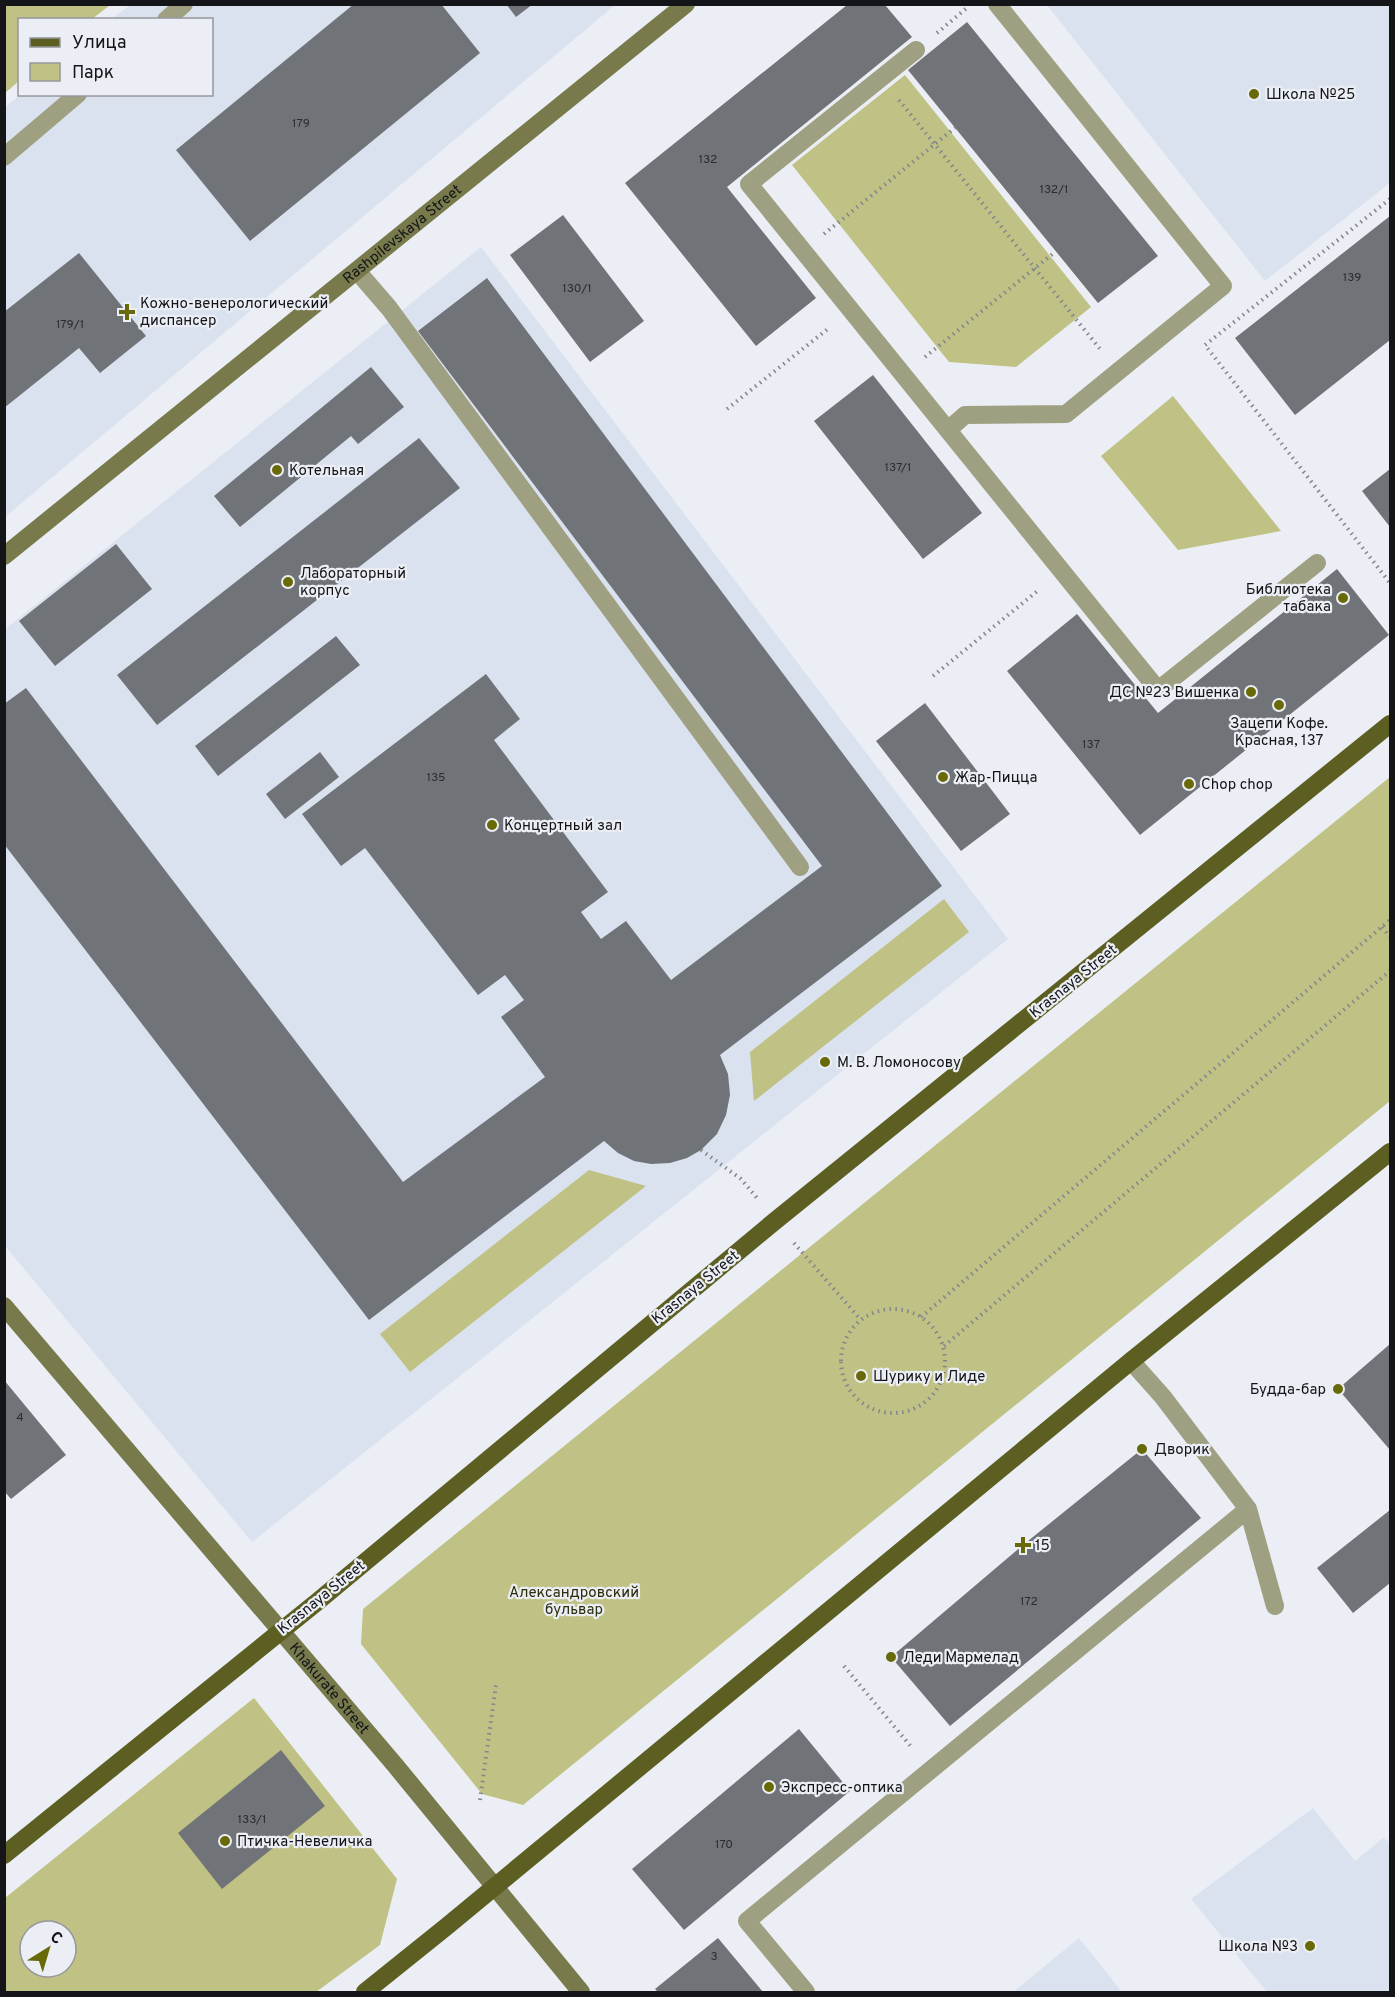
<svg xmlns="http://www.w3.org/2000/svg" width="1395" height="1997" font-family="Overpass,sans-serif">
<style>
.built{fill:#dbe2ef}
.green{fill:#bfc284;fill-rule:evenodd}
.building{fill:#707378}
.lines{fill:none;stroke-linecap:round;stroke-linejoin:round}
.path{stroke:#84868b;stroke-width:4;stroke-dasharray:1.5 4.5;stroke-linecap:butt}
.lane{stroke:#9ea081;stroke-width:18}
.secondary{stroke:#787a4c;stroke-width:18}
.primary{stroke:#5d5f22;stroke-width:18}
.poi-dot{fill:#686907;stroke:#ebeef4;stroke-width:2}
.labels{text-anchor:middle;stroke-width:4.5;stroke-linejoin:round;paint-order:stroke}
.number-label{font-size:12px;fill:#2b2c30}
.poi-label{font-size:15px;fill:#141518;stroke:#ebeef4;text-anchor:start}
.street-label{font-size:15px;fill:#141518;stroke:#ebeef4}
.park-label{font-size:15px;fill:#2c2d0b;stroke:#ebeef4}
</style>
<rect width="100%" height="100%" fill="#ebeef4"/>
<!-- built -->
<path class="built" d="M130,5h485l-610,512v-410l15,-12 192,-1v-74l-101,-1z
M1047,5h343v178l-125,98z
M481,247l527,692 -756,603 -247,-296 -1,-616z
M1313,1808l42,53 28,-23 7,4v150h-123l-76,-93z
M1079,1938l43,54h-109z"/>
<!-- green -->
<path class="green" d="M5,4h105v1l-18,14 -72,1 -1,61 -14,12z
M905,75l186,232 -75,60 -67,-5 -157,-197z
M1173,396l108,135 -103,19 -77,-94z
M1390,777v324l-867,704 -41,-11 -121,-150 2,-35z
M944,899l25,33 -215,169 -4,-49z
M589,1170l57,16 -236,186 -30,-38z
M254,1698l143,181 -17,66 -64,47h-311v-94zM30,1931h36v36h-36z"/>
<!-- building -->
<path class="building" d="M354,4h87l39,49 -230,188 -74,-91z
M506,4h27l-17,13z
M847,5h38l27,32 -185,150 89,111 -60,48 -131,-163z
M967,22l191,234 -60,47 -190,-233z
M563,215l81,106 -54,41 -80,-107z
M1390,216v124l-95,75 -60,-77z
M79,253l67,83 -46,37 -21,-25 -75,60v-96z
M487,278l455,608 -222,169 8,19 2,21 -4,20 -9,19 -16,16 -14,8 -17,5 -19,1 -17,-3 -16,-8 -14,-12 -235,179 -365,-476v-140l22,-16 377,494 142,-105 -44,-60 23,-17 -19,-25 -27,20 -113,-147 -24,18 -39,-52 184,-140 34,45 -26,21 114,152 -27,20 20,27 25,-18 45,59 151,-114 -404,-535z
M371,367l33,40 -46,37 -7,-8 -111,91 -26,-31z
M873,375l109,138 -59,46 -109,-138z
M419,438l41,50 -303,237 -40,-50z
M1390,469v58l-28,-36z
M116,544l36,45 -97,77 -36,-45z
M1337,569l52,66 -249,200 -133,-164 70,-57 81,99z
M336,636l24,29 -142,111 -23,-30z
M925,703l85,111 -49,37 -85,-110z
M320,752l19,25 -54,42 -19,-25z
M1390,1344v106l-52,-61z
M4,1380l62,75 -55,44 -7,-8z
M1142,1449l59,69 -251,208 -59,-69 132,-112z
M1390,1510v73l-37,30 -36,-45z
M799,1729l51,62 -166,139 -52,-61z
M281,1750l44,56 -103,83 -44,-56z
M718,1938l45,54h-105l-3,-3z"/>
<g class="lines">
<!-- path -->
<path class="path" d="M937,33l31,-26
M899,100l201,249
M1390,199l-185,146 185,238
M824,234l132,-107
M925,357l130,-105
M727,409l102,-81
M933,676l107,-87
M1382,927l8,10
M701,1150l40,29 16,19
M794,1243l66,76
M841 1361a52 52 0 1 1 104 0a52 52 0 1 1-104 0Z
M921,1317l469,-397
M944,1346l446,-375
M844,1666l69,83
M480,1800l16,-115"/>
<!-- lane -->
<path class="lane" d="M166,20l18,-16
M916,50l-167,134 409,506 159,-127
M4,157l74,-63
M357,271l32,37 411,559
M948,430l17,-15 101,-1 157,-128 -226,-282
M1248,1509l27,97
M806,1992l-59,-71 501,-412 -85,-112 -32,-36"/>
<!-- secondary -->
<g class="secondary">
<path id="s1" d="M4,556l682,-552"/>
<path id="s2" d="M4,1306l391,459 186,227"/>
</g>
<!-- primary -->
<path class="primary" d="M4,1855l313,-253 458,-381 615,-497
M365,1992l81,-65 685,-566 259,-209"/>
</g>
<!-- markers -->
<g class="poi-dot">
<circle cx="1254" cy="94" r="6"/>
<path d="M124 303h6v6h6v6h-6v6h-6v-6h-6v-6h6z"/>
<circle cx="277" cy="470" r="6"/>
<circle cx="288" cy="582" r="6"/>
<circle cx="1343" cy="598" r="6"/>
<circle cx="1251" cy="692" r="6"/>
<circle cx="1279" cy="705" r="6"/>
<circle cx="943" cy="777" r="6"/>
<circle cx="1189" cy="784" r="6"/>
<circle cx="492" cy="825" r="6"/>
<circle cx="825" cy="1062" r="6"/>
<circle cx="861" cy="1376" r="6"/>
<circle cx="1338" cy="1389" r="6"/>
<circle cx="1142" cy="1449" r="6"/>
<path d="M1020 1536h6v6h6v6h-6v6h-6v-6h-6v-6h6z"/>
<circle cx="891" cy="1657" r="6"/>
<circle cx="769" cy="1787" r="6"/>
<circle cx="225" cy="1841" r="6"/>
<circle cx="1310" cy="1946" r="6"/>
</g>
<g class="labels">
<!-- number labels -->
<g class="number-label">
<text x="301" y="127">179</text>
<text x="708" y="163">132</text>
<text x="1054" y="193">132/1</text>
<text x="1352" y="281">139</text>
<text x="577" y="292">130/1</text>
<text x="70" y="328">179/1</text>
<text x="898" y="471">137/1</text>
<text x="1091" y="748">137</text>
<text x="436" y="781">135</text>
<text x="20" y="1421">4</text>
<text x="1029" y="1605">172</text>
<text x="252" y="1823">133/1</text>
<text x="724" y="1848">170</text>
<text x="714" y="1960">3</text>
</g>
<!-- poi labels -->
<g class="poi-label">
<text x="1266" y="99">Школа №25</text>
<text x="140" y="308">Кожно-венерологический<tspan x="140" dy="17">диспансер</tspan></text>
<text x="289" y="475">Котельная</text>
<text x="300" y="578">Лабораторный<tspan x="300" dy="17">корпус</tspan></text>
<text x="1331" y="594" text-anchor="end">Библиотека<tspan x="1331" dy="17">табака</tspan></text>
<text x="1239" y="697" text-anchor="end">ДС №23 Вишенка</text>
<text x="1279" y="728" text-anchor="middle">Зацепи Кофе.<tspan x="1279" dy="17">Красная, 137</tspan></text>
<text x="955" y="782">Жар-Пицца</text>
<text x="1201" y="789">Chop chop</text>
<text x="504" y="830">Концертный зал</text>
<text x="837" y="1067">М. В. Ломоносову</text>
<text x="873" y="1381">Шурику и Лиде</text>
<text x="1326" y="1394" text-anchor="end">Будда-бар</text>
<text x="1154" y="1454">Дворик</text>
<text x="1035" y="1550">15</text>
<text x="903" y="1662">Леди Мармелад</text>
<text x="781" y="1792">Экспресс-оптика</text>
<text x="237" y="1846">Птичка-Невеличка</text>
<text x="1298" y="1951" text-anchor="end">Школа №3</text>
</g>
<!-- street labels -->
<g class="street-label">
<text dy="5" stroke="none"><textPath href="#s1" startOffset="512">Rashpilevskaya Street</textPath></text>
<text transform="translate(1073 981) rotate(-39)" y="5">Krasnaya Street</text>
<text transform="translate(695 1287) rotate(-39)" y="5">Krasnaya Street</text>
<text transform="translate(321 1597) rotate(-39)" y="5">Krasnaya Street</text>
<text dy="5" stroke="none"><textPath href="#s2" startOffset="502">Khakurate Street</textPath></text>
</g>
<!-- park labels -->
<g class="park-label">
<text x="574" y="1597">Александровский<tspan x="574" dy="17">бульвар</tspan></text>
</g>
</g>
<!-- border -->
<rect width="1395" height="1997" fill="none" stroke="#141518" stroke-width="12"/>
<!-- legend -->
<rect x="18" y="18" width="195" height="78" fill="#ebeef4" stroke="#95979c" stroke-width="1.5"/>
<rect x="30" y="38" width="30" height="9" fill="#5d5f22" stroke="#95979c" stroke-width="1.5"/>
<text x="72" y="48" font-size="18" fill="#141518">Улица</text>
<rect x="30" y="63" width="30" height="18" fill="#bfc284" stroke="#95979c" stroke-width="1.5"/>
<text x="72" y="78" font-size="18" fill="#141518">Парк</text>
<!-- north arrow -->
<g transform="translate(48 1949) rotate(37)"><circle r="28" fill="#ebeef4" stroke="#95979c" stroke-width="1.5"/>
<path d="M0-4.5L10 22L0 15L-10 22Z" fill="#686907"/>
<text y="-9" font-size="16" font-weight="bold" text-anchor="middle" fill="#141518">С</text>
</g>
</svg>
